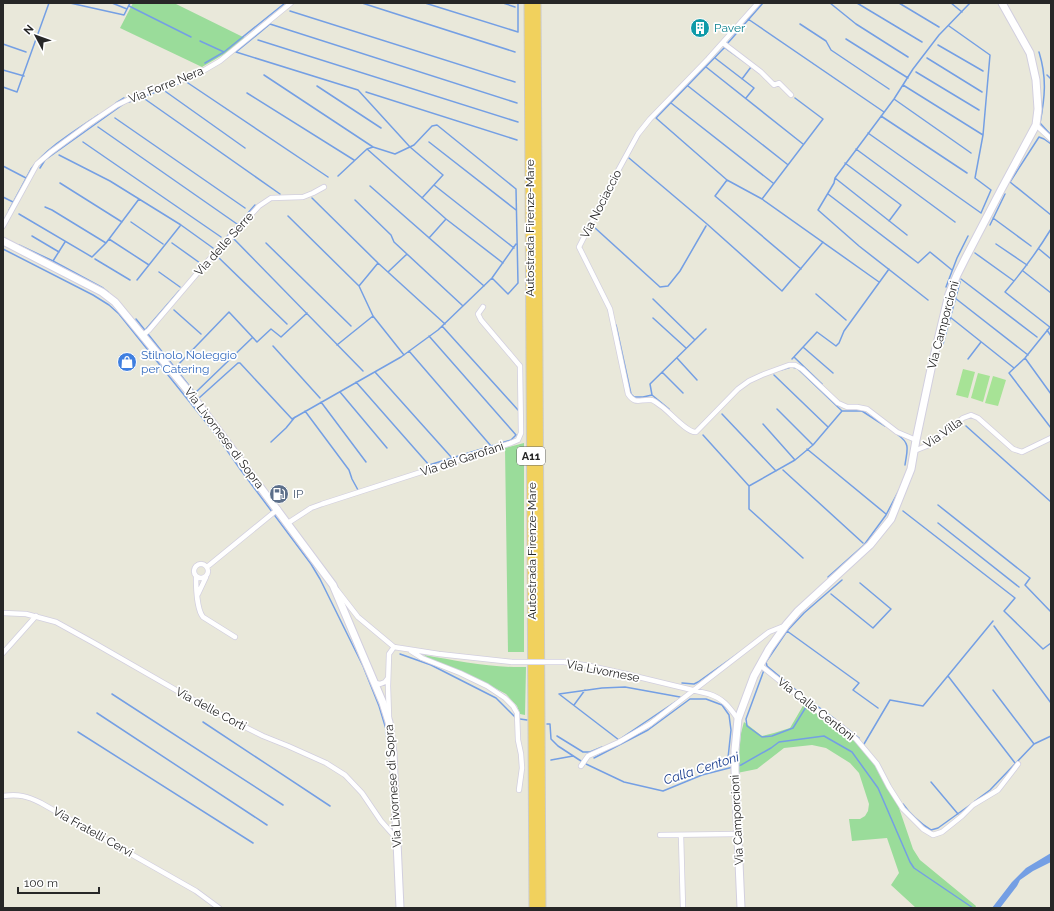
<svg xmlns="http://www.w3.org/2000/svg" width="1054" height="911" font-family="Raleway,sans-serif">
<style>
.green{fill:#9adc9a}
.pitch{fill:#a7e396}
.water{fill:#749fe4}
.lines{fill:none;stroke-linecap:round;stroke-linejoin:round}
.stream{stroke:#749fe4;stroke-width:1.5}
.street-casing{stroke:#d2cfdf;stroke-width:6}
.secondary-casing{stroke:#d2cfdf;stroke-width:9}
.highway-casing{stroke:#cbcbcb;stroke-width:11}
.street{stroke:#fff;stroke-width:4.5}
.secondary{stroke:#fff;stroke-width:7}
.highway{stroke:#f1d15d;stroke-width:9}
.street-bridge-casing{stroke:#d2cfdf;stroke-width:6;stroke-linecap:butt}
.street-bridge{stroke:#fff;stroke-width:4.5}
.labels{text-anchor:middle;stroke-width:3.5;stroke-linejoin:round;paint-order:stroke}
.shield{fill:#fff;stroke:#686868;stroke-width:1}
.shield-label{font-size:11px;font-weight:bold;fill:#272727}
.culture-label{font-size:12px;fill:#0d838f;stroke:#fff;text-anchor:start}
.street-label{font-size:12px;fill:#272727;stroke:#fff}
.shop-label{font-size:12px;fill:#366cbe;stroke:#fff;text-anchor:start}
.service-label{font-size:12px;fill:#4e5e75;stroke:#fff;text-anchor:start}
.water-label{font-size:13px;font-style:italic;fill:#173b8c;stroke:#fff}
</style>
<rect width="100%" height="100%" fill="#e9e8da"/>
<!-- green -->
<path class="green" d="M133,3h41l71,35 -19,15 -24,14 -82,-39z
M524,443v209h-16l-3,-204z
M424,655c34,6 68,13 102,12l-1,48 -5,-1 -3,-8 -11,-12 -36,-19 -42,-17z
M804,704l45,31 16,16 10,14 23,40 15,44 7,11 56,46 -1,2h-59l-25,-23 8,-12 -12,-35 -35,3 -3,-22h11l5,-3 3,-5 1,-7 -10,-31 -9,-10 -24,-15 -14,-3 -28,3 -27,21 -20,4 4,-40 3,-11 18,14 12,-3 16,-5z"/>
<!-- pitch -->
<path class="pitch" d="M963,369l12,3 -7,26 -12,-3z
M978,373l12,3 -7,26 -12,-4z
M993,376l13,4 -8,26 -13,-3z"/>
<!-- water -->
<path class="water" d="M1051,853v9l-18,9 -13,9 -3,6 -17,22h-8l20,-26 14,-14z"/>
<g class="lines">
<!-- stream -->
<path class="stream" d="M70,3l54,12 6,-12
M112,3l15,6
M362,3l153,49
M425,3l93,29v-29
M503,3l12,4
M830,3l26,21 52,33
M857,3l65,39
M899,3l40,24
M951,3l11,9
M129,6l62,31
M290,11l225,71
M748,19l136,93
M800,24l26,17 5,9 58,39
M846,39l62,39
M258,40l260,82
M200,41l24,11
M3,44l23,8
M727,44l36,-41
M938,45l45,26
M725,47l-69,71 71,62 35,19 117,83
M725,48l21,15
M236,52l34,-28 247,79
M236,52l122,38 52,57 33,28 -21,23
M1039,52c8,26 6,45 1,71l11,12
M715,58l39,30 -8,10
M927,58l55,34
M205,63l19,-11 61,-49
M706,67l97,77
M3,70l21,6
M916,72l63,38
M264,75l109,72
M1047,75l4,4
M742,79l9,-12
M185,81l143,96
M903,85l80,50
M317,86l64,42
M688,86l99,78
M3,87l14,5 32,-89
M162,89l83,59
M366,92l151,48
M247,93l107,67
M142,97l138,97
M894,99l77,54
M129,102l51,-19
M116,103l8,-5
M671,103l102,80
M881,116l86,57
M115,118l130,90
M98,127l139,97
M868,133l113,80 10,-23 -16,-12 8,-43 7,-80 -41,-29
M83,142l138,95
M429,142l87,68
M1051,144l-7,-5 -5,-2 -29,45 41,33
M367,149l79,70 57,44
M856,149l99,73
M59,155l51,26 71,44 32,23
M629,158l78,66 75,67 41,-49
M845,163l56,42 -12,16
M3,166l23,12
M40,168l5,-8 80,-57
M338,176l29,-27 6,-2 22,7 19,-9 18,-19 5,-1 79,64 2,94 -10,11 -16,-16
M835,178l72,57
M727,180l-12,16 86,73
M60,183l62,39
M434,185l80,63
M370,186l114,100
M828,194l90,69 12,-11 22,18
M3,197l10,5
M312,198l66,65 67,61
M762,199l61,-80 -28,-21
M355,200l36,35 3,7 69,64
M45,207l7,3 54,33
M9,210l22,-41c15,-21 45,-39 67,-54
M19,214l73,43 14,-14 33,-44
M288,216l71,70 14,30 31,39
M993,218l38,28
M131,222l32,22
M990,225l15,-31
M594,227l66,60 8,-1 12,-15 26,-45
M1051,229c-14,23 -29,43 -46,63l46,36
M32,236l27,16
M233,238l130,133
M429,238l17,-19
M109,239l40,26
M172,243l28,20
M266,243l85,83
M996,244l31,21
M19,245l34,16 50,27 5,4
M3,249l90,46 16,10 10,9 98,122 23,33 71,95 9,15 43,87 16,40 7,23 1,11
M216,249l39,-44
M1039,249l12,10
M975,253l39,28
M217,256l70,68
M95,259l35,21
M53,261l12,-19
M1023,271l28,22
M159,272l21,15
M388,272l19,-18
M961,279l76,58
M137,280l43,-54
M359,286l19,-23
M946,287l11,-29 11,-22
M816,294l30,26
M955,298l73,57
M653,299l41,40
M928,300l-69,-54 -41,-36 16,-27 1,-5 59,-79 19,-30 26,-34 31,-32
M174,310l27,24
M950,317l64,51
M653,318l33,30
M136,319l59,74 57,-55
M616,325l15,69 3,3h9l9,-2 17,14
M442,326l76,84
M1050,327l-25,31 -16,15 42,55
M146,329l33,-38
M1047,330l4,6
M943,344l17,-62
M337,345l36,-29
M273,346l47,52
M803,347l30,26
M409,351l82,95
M794,357l28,27
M677,358l20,22
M1025,358l26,36
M792,359l25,-27 19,14 3,-3 5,-12 45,-62
M968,359l13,-17
M175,368l54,-56 28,30 14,-13 10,8 26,-24
M781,370l10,-3 6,1 45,43h20l23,15
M375,372l77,86
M662,372l21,21
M774,375l54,52
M356,382l73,83 82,-25 5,-5 -87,-99
M340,392l47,56
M652,395l-2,-11 56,-55
M199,398l39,-35h2l52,56 109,-62 37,-27 54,-52 24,-34
M321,402l45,60
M777,409l36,36
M305,411l44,59 3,9 6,11
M722,414l54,57
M763,424l32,36
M966,426l85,76
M703,435l46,51v23l54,49
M898,435c13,9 9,15 7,30
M271,442l15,-14 9,-11
M807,449l79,65
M783,470l80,73
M749,486l46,-26 18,-15 29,-34
M938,505l92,73 -5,7 26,27
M903,511l112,87 -11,13 39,38 8,-6
M938,523l81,64
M828,577l36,-32 22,-30 13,-25
M831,594l42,34 18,-19 -31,-26
M994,626l57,77
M787,631l72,52 -6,7 25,18
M400,654l31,11 65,33 19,19
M764,670l-18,49 1,7 15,11 10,-1 21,-8 13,-21
M948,676l67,87
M682,683l12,1 4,-2 42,-30
M993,690l41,54
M112,694l171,111
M559,694l43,-6 23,-1 55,10
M559,694l60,46
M574,705l11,-15
M97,713l170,112
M520,719l7,1
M835,719l-33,-24 -35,-29 -1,-4 21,-31 17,-18 38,-33
M203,722l127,84
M840,723l19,15
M547,724h3l1,15 7,7 23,15
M78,732l175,111
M557,736l26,16h7l12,-5
M620,739l55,-37
M864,744l26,-44 33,6 70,-85
M594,758l54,-28 42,-31h16l16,6 7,10 2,15 -3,28
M551,760l22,-4
M586,764l38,18 39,9 39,-16 31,-8
M737,766l4,-1 30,-17 8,-6 45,-6 28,16 26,36 32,74 4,6 59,40
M931,782l27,32
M975,801l15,-11 44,-46 17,-8
M903,804c7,10 17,19 28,26l7,-2 32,-23"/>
<defs>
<path id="street" d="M758,3l-50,56 -58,60 -12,15 -24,44 -35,69 31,62 18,85c7,11 12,5 23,6 3,0 7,4 10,6 9,6 26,27 35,26l42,-43 11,-8 13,-6 27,-10h6l7,4 36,34 9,4h10l10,2 30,23 19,8
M723,43l38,29 13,13 5,-2 12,12
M1036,125l15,14
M3,226l34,-62 14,-12 38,-28 28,-19 23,-11 56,-19 24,-14 71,-58
M143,335l6,-5 57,-67 53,-57 12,-8 32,-1 10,-4 11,-6
M914,451l15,-6 34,-27 8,-3 7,3 35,31 9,3 29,-14
M288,523l23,-15 11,-4 189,-61 7,-3 3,-7 -1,-67 -39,-46 -3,-6 5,-7
M194 571a7 7 0 1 1 14 0a7 7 0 1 1-14 0Z
M207,567l71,-58
M196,576c0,10 1,34 7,41l32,20
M337,590l21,27 36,30 45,7 73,8
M198,594l8,-17
M3,613l23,1 30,8 38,21 115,66 54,27 25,10 38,17 19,12 17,18 19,28 16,18
M411,651l11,7 38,15 27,13 18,12 8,8 4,7 1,27 3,14 1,14 -3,22
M3,653l33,-37
M564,662l26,4 36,8 83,20c15,5 20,13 29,25
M760,665l56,45 21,13 19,16 21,25 12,23 14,22 20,20 10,6 9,-3 20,-16 11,-11 25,-15 20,-26
M375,683l5,1 5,-2 3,-4
M389,718l-1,-32 1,-32 5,-7
M581,766l7,-10 31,-14 31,-18 119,-92 15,-6
M3,796c16,-2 24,0 38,7l155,88 23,17
M660,835l77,-1
M681,835l2,73"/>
<path id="secondary" d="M3,241l99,51 13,10 79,96 139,187 50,118 6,19 4,31 7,155
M741,908l-6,-138v-20l3,-31 16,-43 15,-27 17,-24 12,-14 72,-66 21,-26 20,-50 5,-29 15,-71 18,-75 8,-19 8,-16 36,-69 35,-65 2,-16 -2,-29 -6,-27 -28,-50"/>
<path id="highway" d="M529,3l5,905
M536,3l5,905"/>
</defs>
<!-- street casing -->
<use href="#street" class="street-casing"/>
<!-- secondary casing -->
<use href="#secondary" class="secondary-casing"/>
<!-- highway casing -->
<use href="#highway" class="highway-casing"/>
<!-- street -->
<use href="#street" class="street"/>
<!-- secondary -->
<use href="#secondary" class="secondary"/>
<!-- highway -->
<use href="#highway" class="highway"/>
<defs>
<path id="street-bridge" d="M512,662h52"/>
</defs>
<!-- street-bridge casing -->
<use href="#street-bridge" class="street-bridge-casing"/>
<!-- street-bridge -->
<use href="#street-bridge" class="street-bridge"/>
</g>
<!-- icons -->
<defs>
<symbol id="building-disc" viewBox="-11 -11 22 22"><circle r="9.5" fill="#0f9aa8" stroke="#fff"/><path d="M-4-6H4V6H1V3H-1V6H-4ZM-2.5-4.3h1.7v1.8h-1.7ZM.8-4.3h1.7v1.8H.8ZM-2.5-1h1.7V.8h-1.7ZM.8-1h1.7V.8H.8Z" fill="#fff"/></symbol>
<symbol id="shop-disc" viewBox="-11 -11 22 22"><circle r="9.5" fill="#3f7fe0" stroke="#fff"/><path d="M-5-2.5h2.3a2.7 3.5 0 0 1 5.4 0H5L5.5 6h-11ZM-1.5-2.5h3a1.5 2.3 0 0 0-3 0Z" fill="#fff"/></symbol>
<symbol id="fuel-disc" viewBox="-11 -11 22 22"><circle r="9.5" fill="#5c6f8a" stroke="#fff"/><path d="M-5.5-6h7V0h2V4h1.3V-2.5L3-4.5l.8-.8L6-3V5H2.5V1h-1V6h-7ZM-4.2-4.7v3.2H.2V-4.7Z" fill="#fff"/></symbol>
</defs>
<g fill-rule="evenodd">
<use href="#building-disc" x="689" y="17" width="22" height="22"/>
<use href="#shop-disc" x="116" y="351" width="22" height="22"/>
<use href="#fuel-disc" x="268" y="483" width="22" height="22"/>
</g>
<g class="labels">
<!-- shield labels -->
<rect class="shield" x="517" y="447" width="28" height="18" rx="3"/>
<g class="shield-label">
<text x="531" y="460">A11</text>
</g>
<!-- culture labels -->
<g class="culture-label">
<text x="714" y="32">Paver</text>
</g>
<!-- street labels -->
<g class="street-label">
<text transform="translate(166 85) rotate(-22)" y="4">Via Forre Nera</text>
<text transform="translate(601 204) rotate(-63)" y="4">Via Nociaccio</text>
<text transform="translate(530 228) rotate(-90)" y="4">Autostrada Firenze-Mare</text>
<text transform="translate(224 244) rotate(-48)" y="4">Via delle Serre</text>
<text transform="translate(943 325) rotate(-75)" y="4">Via Camporcioni</text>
<text transform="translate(943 433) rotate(-35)" y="4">Via Villa</text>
<text transform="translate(224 438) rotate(53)" y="4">Via Livornese di Sopra</text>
<text transform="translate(462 459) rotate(-18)" y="4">Via dei Garofani</text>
<text transform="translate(532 551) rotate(-90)" y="4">Autostrada Firenze-Mare</text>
<text transform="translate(603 671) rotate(11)" y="4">Via Livornese</text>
<text transform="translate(211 709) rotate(28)" y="4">Via delle Corti</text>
<text transform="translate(816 709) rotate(38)" y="4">Via Calla Centoni</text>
<text transform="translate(393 786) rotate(-94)" y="4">Via Livornese di Sopra</text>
<text transform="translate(737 820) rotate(-93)" y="4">Via Camporcioni</text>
<text transform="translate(93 832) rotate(29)" y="4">Via Fratelli Cervi</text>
</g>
<!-- shop labels -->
<g class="shop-label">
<text x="141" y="359">Stilnolo Noleggio<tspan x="141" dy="14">per Catering</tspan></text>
</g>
<!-- service labels -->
<g class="service-label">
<text x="293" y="498">IP</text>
</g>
<!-- water labels -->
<g class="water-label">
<text transform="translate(701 768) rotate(-18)" y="5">Calla Centoni</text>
</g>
</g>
<!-- border -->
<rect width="1054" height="911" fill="none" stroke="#272727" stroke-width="8"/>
<!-- north arrow -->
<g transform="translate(36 36) rotate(311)" stroke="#ffffff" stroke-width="3" paint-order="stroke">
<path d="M0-3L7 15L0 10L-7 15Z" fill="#272727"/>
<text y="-6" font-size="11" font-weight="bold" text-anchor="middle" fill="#272727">N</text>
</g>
<!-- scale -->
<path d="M18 887v6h81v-6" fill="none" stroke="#272727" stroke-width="2"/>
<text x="24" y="887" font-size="12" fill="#272727" stroke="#ffffff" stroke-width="3" paint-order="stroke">100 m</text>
</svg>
